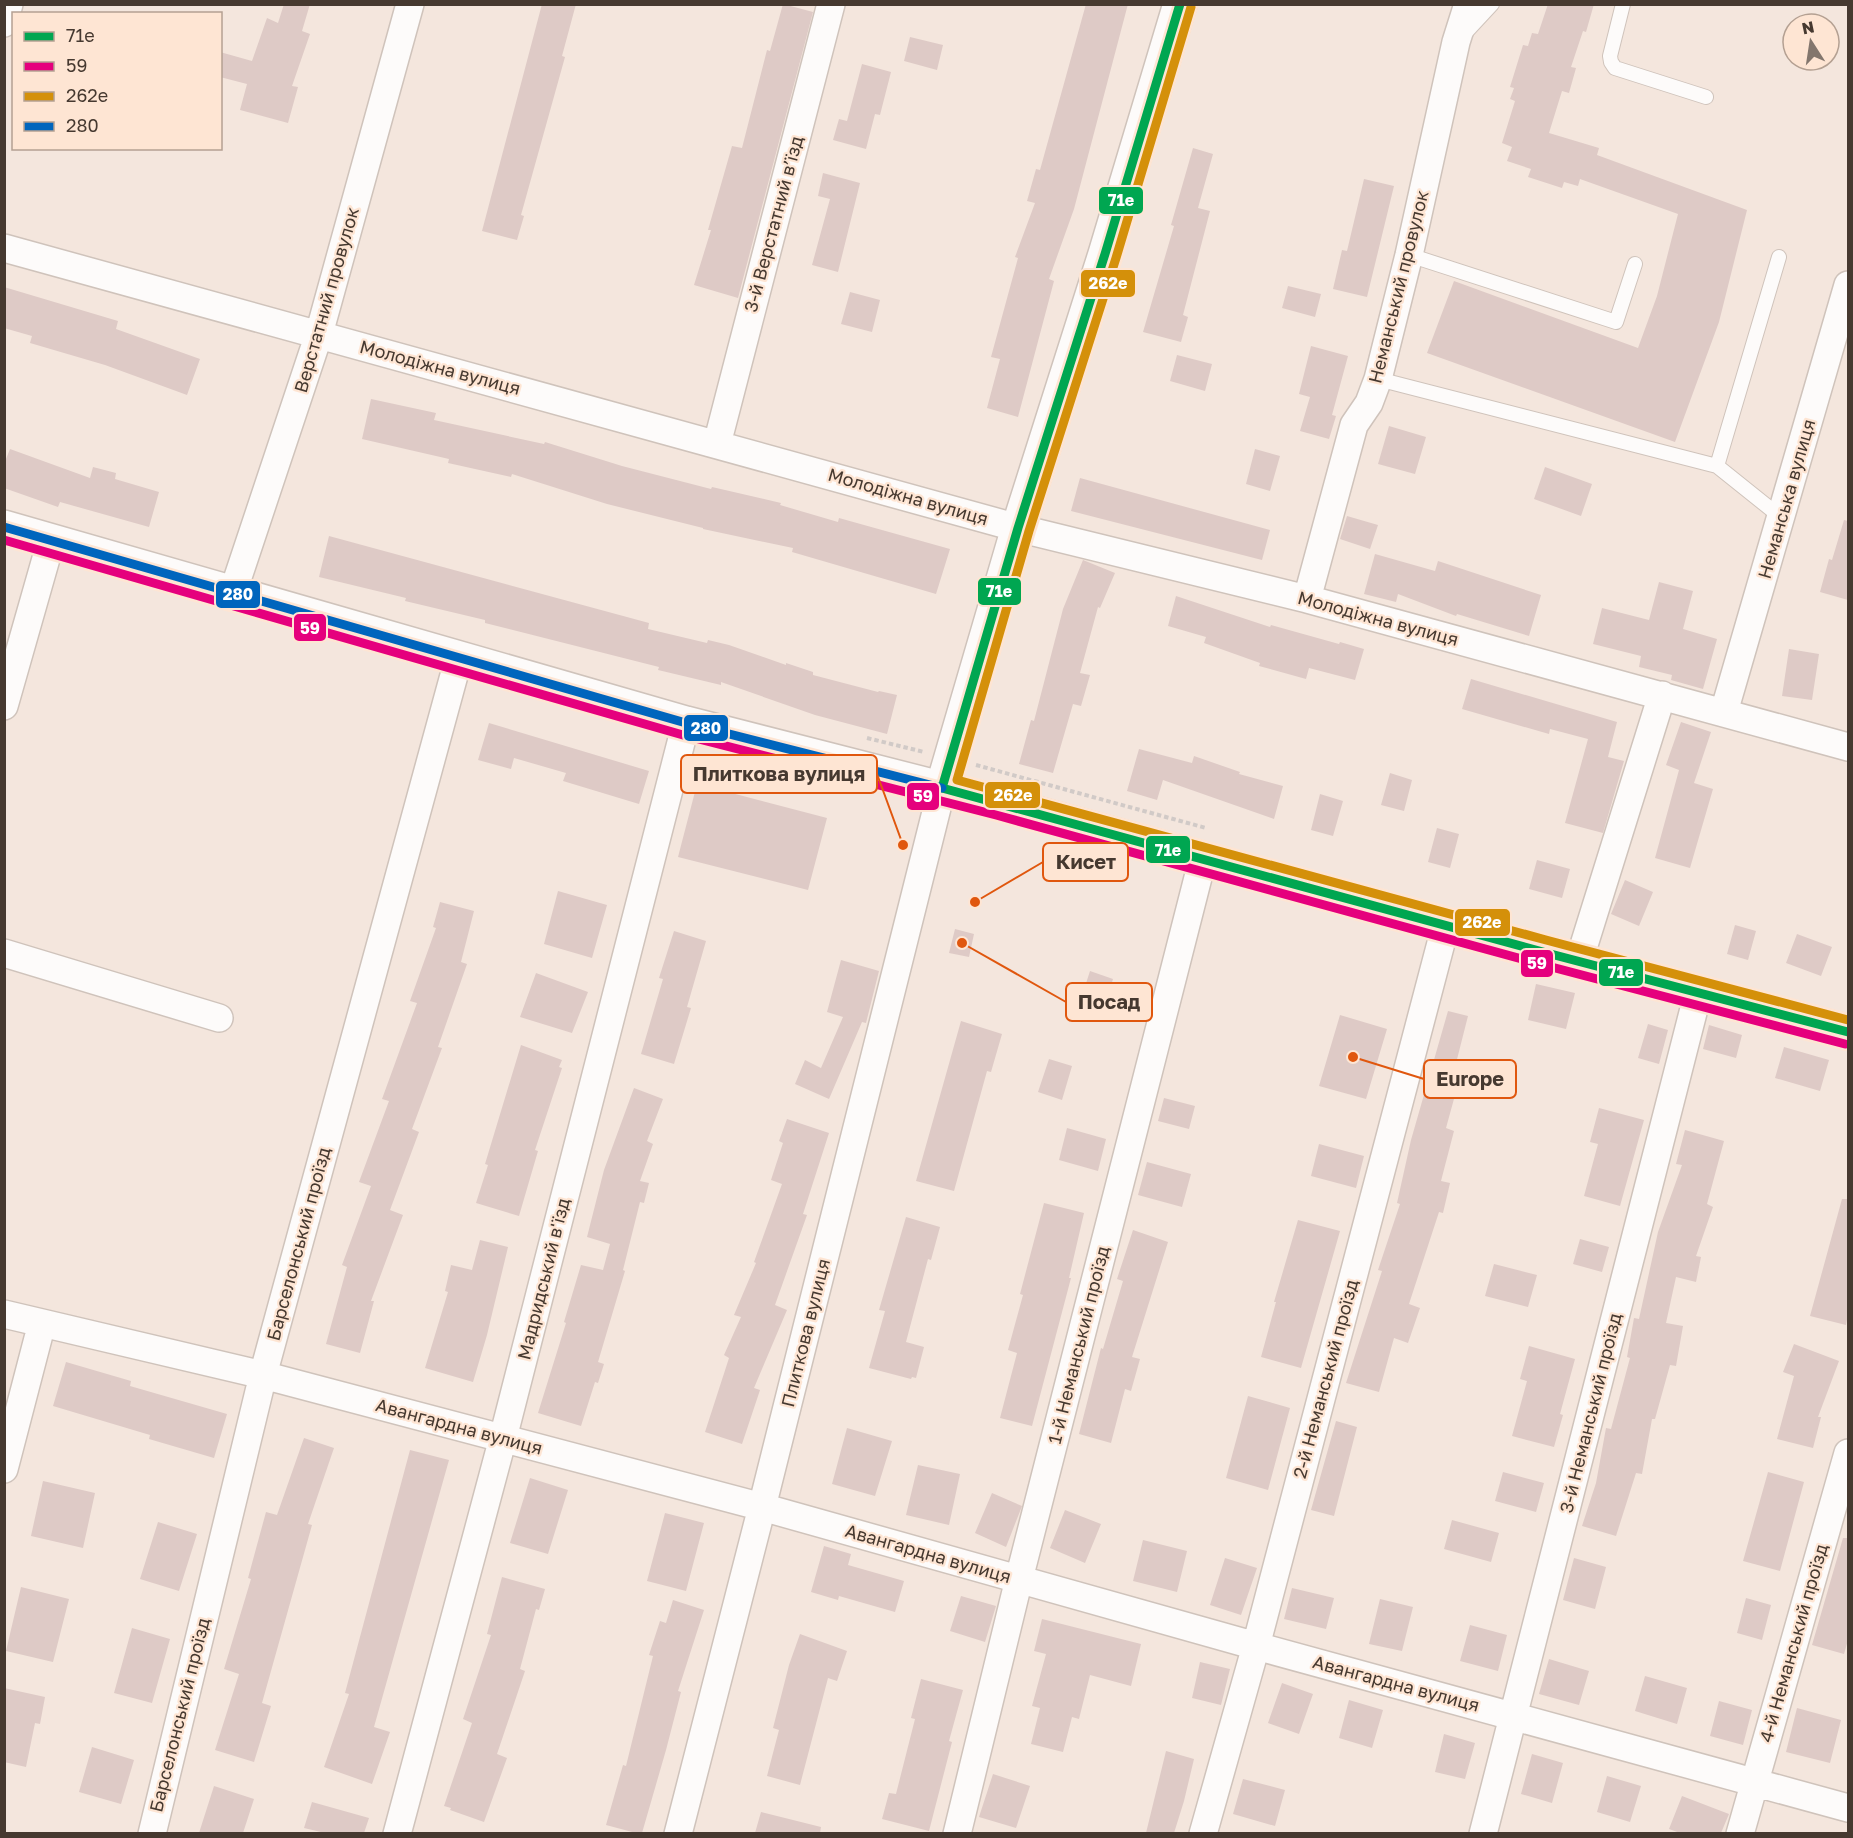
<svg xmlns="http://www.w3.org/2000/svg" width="1853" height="1838" font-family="'Golos Text',sans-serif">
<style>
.building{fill:#decac6}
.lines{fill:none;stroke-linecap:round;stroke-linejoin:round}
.service-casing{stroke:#cfc3bb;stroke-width:16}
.minor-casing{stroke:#cfc3bb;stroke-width:30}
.tertiary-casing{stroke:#cfc3bb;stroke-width:36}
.path{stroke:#d1cac7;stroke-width:4;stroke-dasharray:4.5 3;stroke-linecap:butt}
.service{stroke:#fdfbfa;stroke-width:14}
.minor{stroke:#fdfbfa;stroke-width:27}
.tertiary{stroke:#fdfbfa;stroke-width:33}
.bus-1-casing{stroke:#fee5d3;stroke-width:14}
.bus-2-casing{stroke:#fee5d3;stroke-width:14}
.bus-3-casing{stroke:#fee5d3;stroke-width:14}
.bus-4-casing{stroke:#fee5d3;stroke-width:14}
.bus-1{stroke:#00a651;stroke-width:9}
.bus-2{stroke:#e5007d;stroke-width:9}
.bus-3{stroke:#d4900a;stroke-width:9}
.bus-4{stroke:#0065bd;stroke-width:9}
.labels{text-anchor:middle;stroke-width:4.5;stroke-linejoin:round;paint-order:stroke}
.street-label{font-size:18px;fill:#463930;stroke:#fee5d3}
.leader{fill:none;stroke:#e0570e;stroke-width:2}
.callout-dot{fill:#e0570e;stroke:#fee5d3;stroke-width:2}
.callout{fill:#fee5d3;stroke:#e0570e;stroke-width:2}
.callout-label{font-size:20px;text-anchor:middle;font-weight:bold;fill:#463930}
.line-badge{stroke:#fee5d3;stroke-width:2}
.badge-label{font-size:16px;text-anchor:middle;font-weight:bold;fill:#fff}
</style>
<rect width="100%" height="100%" fill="#f4e6dd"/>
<!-- building -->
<path class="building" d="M284,4h26l-8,27 8,3 -18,52 6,1 -10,36 -48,-13 7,-26 -27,-7v-25l32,9 15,-43 11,5z
M542,4h34l-14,52 3,1 -44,158 3,1 -7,24 -35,-9z
M783,4l30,8 -75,286 -44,-13 17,-55h-3l24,-84 10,2 25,-98 3,1z
M1086,4h42l-54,205 -25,70 5,2 -36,136 -31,-9 13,-49 -9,-2 27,-99 -3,-1 20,-54 -8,-2 9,-32 4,1z
M1548,4h46l-8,28 -3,-1 -12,36 5,1 -7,25 -7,-2 -13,42 50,15 -2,7 150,55 -28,112 -44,120 -248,-89 27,-72 184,67 19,-52 21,-82 -98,-35 -2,7 -14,-4 -2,6 -34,-11 3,-8 -24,-8 5,-14 -10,-4 13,-42 -5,-2 4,-11 -4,-1 13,-42 5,1 4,-13 6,1z
M910,37l33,8 -6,25 -33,-9z
M862,64l29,8 -11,43 -5,-1 -9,35 -33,-9 6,-21 8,2z
M1193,148l20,6 -15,54 12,3 -27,104 5,2 -7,25 -38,-10 31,-106 -3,-1z
M823,173l37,10 -22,89 -26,-7 18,-66 -12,-3z
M1364,179l30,7 -27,111 -34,-8 9,-39 5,1z
M1288,286l33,8 -6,23 -33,-9z
M4,287l114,34 -2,8 84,30 -13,36 -82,-30 -75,-22 2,-7 -28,-8z
M850,292l30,8 -8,32 -31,-8z
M1311,346l37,10 -16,59 4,1 -7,23 -29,-8 10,-34 -11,-3z
M1177,355l35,9 -7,27 -35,-10z
M371,399l65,14 -2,7 110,24 1,-2 77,24 89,23 1,-2 69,16 -1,2 58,17 1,-4 111,31 -14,45 -144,-42 1,-4 -90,-19v-1l-96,-24 -95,-30 -1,3 -63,-14 1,-4 -87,-20z
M1389,426l37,11 -11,37 -37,-10z
M10,449l80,29 3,-11 23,6 -1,6 44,13 -10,35 -89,-25 -2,5 -54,-19v-24z
M1255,449l25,7 -10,35 -24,-7z
M1545,467l47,17 -11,32 -47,-17z
M1080,478l190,52 -8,30 -191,-49z
M1347,516l31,9 -8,24 -30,-10z
M1844,520l4,1v79l-28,-8 9,-33 3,1z
M329,536l320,87 -1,6 59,14 1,-3 21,5 57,20v-2l27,9v3l65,17 1,-1 18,4 -10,39 -72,-19 -94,-33v3l-63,-15 1,-3 -174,-44v-3l-80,-19 1,-3 -87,-21z
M1375,554l60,17 3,-10 103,34 -12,41 -72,-22 -1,2 -58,-22 -2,8 -32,-8z
M1083,560l32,13 -15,35 -2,-1 -18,66 10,2 -9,31 -8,-2 -20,69 -34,-9 12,-44 3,1 29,-112z
M1659,582l34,9 -10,38 34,10 -14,50 -32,-9 1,-5 -33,-8 2,-11 -48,-12 9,-36 47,12z
M1176,596l94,31 1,-2 68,19 1,-2 24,7 -9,31 -46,-12 -3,11 -47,-13 1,-3 -56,-20 2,-6 -38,-11z
M1789,649l30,5 -7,46 -30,-4z
M1471,679l146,43 -9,35 16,4 -21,72 -38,-10 23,-84 -38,-10 -1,5 -87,-25z
M1681,722l30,10 -17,51 19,6 -23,79 -35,-10 24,-88 -13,-5z
M489,723l160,48 -10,33 -76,-23 3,-8 -52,-15 -3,11 -33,-9z
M1139,749l53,14 2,-7 46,16 -1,2 44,12 -9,33 -111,-39 -6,20 -30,-9z
M1390,773l22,7 -8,31 -23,-6z
M697,784l130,34 -19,72 -130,-33z
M1320,794l23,7 -10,35 -22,-6z
M1437,828l22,6 -9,34 -22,-6z
M1537,860l33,9 -8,29 -33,-9z
M1625,880l28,12 -14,34 -28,-12z
M558,891l49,14 -15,53 -48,-14z
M440,902l34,9 -13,51 6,2 -29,83 4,1 -30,81 7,3 -29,78 13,5 -32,86h3l-14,52 -34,-9 21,-77 -5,-2 29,-79 -12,-4 30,-81 -7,-2 35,-96 -7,-2 26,-73 -3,-1z
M1735,925l21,6 -8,29 -21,-6z
M955,929l19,5 -5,23 -20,-4z
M674,931l32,10 -19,66 4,1 -17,56 -33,-10 22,-75 -4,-1z
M1797,934l35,13 -11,29 -35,-13z
M841,960l38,11 -13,52 -4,-1 -33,77 -34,-15 10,-24 16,8 22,-51 -16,-5z
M1090,971l23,8 -10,33 -24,-7z
M536,973l52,19 -16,41 -52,-16z
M1536,984l39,9 -9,36 -38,-9z
M1448,1011l20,5 -15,59 7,2 -14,51 8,3 -13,50 9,2 -7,30 -4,-1 -30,92 11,4 -12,35 -14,-5 -15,54 -33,-9 36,-112 -4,-1 22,-66 -3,-1 14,-63z
M1340,1015l47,14 -21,70 -47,-13z
M961,1021l41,13 -11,38 -4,-1 -33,120 -38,-10z
M1648,1024l20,6 -9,34 -21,-6z
M1709,1025l33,10 -6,23 -33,-9z
M521,1045l41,15 -3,7 3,1 -27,82 3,1 -19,65 -43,-13 12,-38 -3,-1z
M1784,1047l45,13 -9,31 -45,-13z
M1049,1059l23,7 -10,34 -24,-8z
M634,1088l29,11 -16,42 6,3 -13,37 9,2 -5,20 -4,-1 -17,68 2,1 -27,91 6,2 -6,19 -3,-1 -14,44 -43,-13 28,-90 -2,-1 17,-57 22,5 7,-26 -23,-7 17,-67z
M1164,1098l31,8 -6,23 -31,-8z
M1599,1108l45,12 -24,86 -36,-10 14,-52 -8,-2z
M787,1119l42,14 -26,81 4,1 -32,90 12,5 -33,78 6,2 -18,54 -37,-12 24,-74 -5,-3 17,-38 -7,-2 22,-52 -2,-1 28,-78 -11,-4 12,-37 -4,-2z
M1067,1128l39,11 -8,32 -39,-11z
M1685,1130l39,11 -17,63 6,3 -17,49 5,1 -5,25 -20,-5 -10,46 17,3 -7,40 -6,-1 -15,54h-3l-10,55 -6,-1 -20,63 -34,-10 14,-43 10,-55 5,1 19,-71 -3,-1 7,-39 5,1 19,-87 24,-67 -6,-1z
M1319,1144l45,12 -8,32 -45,-12z
M1147,1162l44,12 -9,33 -44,-12z
M1842,1199h6v115l-2,11 -36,-9z
M1044,1203l40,10 -15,65h2l-39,148 -32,-8 17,-65 -9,-3 15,-55 -3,-1z
M906,1217l34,10 -9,33 -3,-1 -22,83 18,5 -8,31 -4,-1 -1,2 -42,-11 16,-57 -6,-1z
M1298,1220l42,11 -39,137 -40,-11 15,-55h-2z
M1133,1230l35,12 -36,115 8,2 -9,32 -6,-2 -14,54 -32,-9 22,-86 2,1 20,-68 -6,-2z
M1580,1239l29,8 -7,25 -29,-8z
M480,1240l28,7 -21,88 -14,47 -48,-14 23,-76 -3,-1 6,-26 21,5z
M1494,1264l43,11 -9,32 -43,-11z
M1794,1344l45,17 -21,56h3l-8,31 -36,-9 17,-63 -11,-4z
M1529,1346l46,13 -15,55 3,1 -9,32 -42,-11 15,-55 -7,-2z
M66,1362l65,19 -1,5 97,28 -13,44 -65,-19 1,-4 -97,-29z
M1248,1396l42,12 -22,82 -42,-12z
M1336,1421l21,6 -23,89 -23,-6z
M847,1428l45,13 -17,55 -43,-12z
M304,1438l30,10 -26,76 4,1 -50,178 9,3 -17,56 -39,-12 24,-76 -15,-5 27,-90 -3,-1 18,-66 11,3z
M410,1450l39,10 -75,267 16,5 -18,52 -48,-17 25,-73 -4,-1z
M918,1465l42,9 -11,51 -43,-10z
M1503,1472l41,11 -8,29 -41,-11z
M1768,1472l36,10 -24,89 -37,-10z
M530,1478l38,12 -20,64 -38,-11z
M43,1481l52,12 -12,55 -52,-12z
M992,1493l30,13 -16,41 -31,-14z
M1065,1510l36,14 -16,39 -35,-15z
M665,1513l39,10 -18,68 -39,-10z
M1452,1520l47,13 -8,29 -47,-13z
M158,1522l39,12 -18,57 -39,-12z
M1843,1538h5v102l-4,14 -32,-9z
M1143,1540l44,11 -10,41 -44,-11z
M824,1546l27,8 -3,11 56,16 -9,31 -56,-16 -1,4 -27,-8z
M1225,1558l32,10 -16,47 -31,-10z
M1574,1558l32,9 -11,42 -32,-9z
M502,1577l43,12 -6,21 -3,-1 -16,60 5,2 -28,83 10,4 -23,64 -34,-12 1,-2 -7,-2 28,-83 -9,-4 28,-84 -4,-1z
M21,1587l48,12 -16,63 -47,-11z
M1292,1588l42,10 -8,31 -42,-10z
M961,1596l35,10 -11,36 -35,-11z
M1746,1598l25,7 -9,35 -25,-7z
M1380,1599l33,8 -11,44 -33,-7z
M673,1600l31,10 -26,81 3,1 -15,58 -24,83h-6l-30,-8 17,-60 3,1 27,-110 -4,-1 11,-34 6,2z
M1042,1619l99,25 -10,42 -41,-11 -11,44 -7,-2 -9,35 -32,-8 9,-36 -8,-2 14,-52 -12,-3z
M1470,1625l37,10 -9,36 -38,-10z
M132,1628l38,11 -18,64 -38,-10z
M800,1634l47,17 -10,30 -9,-3 -28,107 -33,-9 12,-46 -6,-2 16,-63z
M1549,1659l40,12 -10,34 -40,-11z
M1200,1662l30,7 -9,36 -29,-7z
M1645,1676l42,12 -10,36 -42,-13z
M921,1679l42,11 -14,51 3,1 -23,89 -47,-12 7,-26 7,1 19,-75 -4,-1z
M1282,1683l31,11 -14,40 -31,-11z
M4,1688l41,9 -5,27 -5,-1 -9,44 -22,-5z
M1349,1700l34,10 -11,38 -33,-10z
M1719,1701l33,9 -9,35 -33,-9z
M1797,1708l44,12 -11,43 -44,-11z
M1444,1734l31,9 -10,36 -30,-7z
M92,1747l42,13 -13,44 -42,-12z
M1166,1751l28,8 -10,42 -10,32h-28z
M1532,1754l31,9 -11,40 -31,-9z
M993,1774l37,12 -14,42 -37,-11z
M1607,1776l34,10 -11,36 -33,-10z
M1243,1779l42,11 -10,36 -42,-12z
M214,1786l40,13 -11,34h-44z
M1682,1796l47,18 -8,19h-41l-11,-4z
M312,1802l57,16 -5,15h-39l-21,-5z
M761,1812l60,15 -1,6h-65z"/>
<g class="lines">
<defs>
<path id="service" d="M1623,4l-13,52 1,6 4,6 91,29
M1466,32l26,-28
M1409,255l207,67 19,-58
M1378,379l339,87 65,52
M1717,466l62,-209"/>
<path id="minor" d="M4,23l5,-19
M4,248l1014,280 289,71 541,148
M717,444l114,-440
M233,592l86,-258 91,-330
M1307,599l47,-174 15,-22 9,-24 31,-124 47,-213 12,-38
M4,706l47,-165
M1724,712l124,-427
M4,953l215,65
M1579,961l83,-266
M4,1314l259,61 499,132 494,139 592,162
M4,1469l38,-146
M152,1834l111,-459 196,-718
M397,1834l106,-396 183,-715
M678,1834l84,-327 180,-719
M957,1834l62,-255 184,-721
M1203,1834l53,-188 190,-722
M1483,1834l215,-841
M1740,1834l108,-381"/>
<path id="tertiary" d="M4,527l682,196 313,80 544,149 305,80
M942,788l76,-260 87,-274 75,-250"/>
</defs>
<!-- service casing -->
<use href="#service" class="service-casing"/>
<!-- minor casing -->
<use href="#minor" class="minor-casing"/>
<!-- tertiary casing -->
<use href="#tertiary" class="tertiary-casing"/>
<!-- path -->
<path class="path" d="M867,738l57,14
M976,765l230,63"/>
<!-- service -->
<use href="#service" class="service"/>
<!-- minor -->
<use href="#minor" class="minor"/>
<!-- tertiary -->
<use href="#tertiary" class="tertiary"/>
<defs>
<path id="bus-1" d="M942,788l601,164 305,80
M942,788l76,-260 87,-274 75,-250"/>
<path id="bus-2" d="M4,540l679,195 313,80 544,149 305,80"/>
<path id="bus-3" d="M1191,7l-75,251 -87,273 -72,249 589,160 302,80"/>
<path id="bus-4" d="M4,527l682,196 256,65"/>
</defs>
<!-- bus-1 casing -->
<use href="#bus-1" class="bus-1-casing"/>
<!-- bus-2 casing -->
<use href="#bus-2" class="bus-2-casing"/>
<!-- bus-3 casing -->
<use href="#bus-3" class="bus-3-casing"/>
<!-- bus-4 casing -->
<use href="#bus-4" class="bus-4-casing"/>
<!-- bus-1 -->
<use href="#bus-1" class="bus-1"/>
<!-- bus-2 -->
<use href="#bus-2" class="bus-2"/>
<!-- bus-3 -->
<use href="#bus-3" class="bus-3"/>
<!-- bus-4 -->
<use href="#bus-4" class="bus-4"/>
</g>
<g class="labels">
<!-- street labels -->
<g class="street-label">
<text transform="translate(774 224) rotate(-75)" y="6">3-й Верстатний в’їзд</text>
<text transform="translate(1399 287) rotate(-76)" y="6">Неманський провулок</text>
<text transform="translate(327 300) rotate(-74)" y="6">Верстатний провулок</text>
<text transform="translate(440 368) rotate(15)" y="6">Молодіжна вулиця</text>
<text transform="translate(908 497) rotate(16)" y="6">Молодіжна вулиця</text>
<text transform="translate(1787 499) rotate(-74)" y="6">Неманська вулиця</text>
<text transform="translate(1378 619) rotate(15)" y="6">Молодіжна вулиця</text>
<text transform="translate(299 1244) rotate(-75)" y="6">Барселонський проїзд</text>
<text transform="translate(544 1279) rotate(-76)" y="6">Мадридський в'їзд</text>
<text transform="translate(806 1333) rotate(-76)" y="6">Плиткова вулиця</text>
<text transform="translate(1079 1345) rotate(-76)" y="6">1-й Неманський проїзд</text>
<text transform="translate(1326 1379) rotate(-75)" y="6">2-й Неманський проїзд</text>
<text transform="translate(1591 1413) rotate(-76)" y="6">3-й Неманський проїзд</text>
<text transform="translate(459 1427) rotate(15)" y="6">Авангардна вулиця</text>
<text transform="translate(928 1554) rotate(16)" y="6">Авангардна вулиця</text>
<text transform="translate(1794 1643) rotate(-74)" y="6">4-й Неманський проїзд</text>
<text transform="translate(1396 1684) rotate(15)" y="6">Авангардна вулиця</text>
<text transform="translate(180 1715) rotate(-76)" y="6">Барселонський проїзд</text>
</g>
</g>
<!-- callouts -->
<path class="leader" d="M903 845L877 774M975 902L1043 862M962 943L1066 1002M1353 1057L1424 1079"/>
<g class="callout-dot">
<circle cx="903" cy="845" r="6"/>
<circle cx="975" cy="902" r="6"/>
<circle cx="962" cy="943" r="6"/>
<circle cx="1353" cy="1057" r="6"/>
</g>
<g class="callout">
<rect x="681" y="755" width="196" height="38" rx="6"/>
<rect x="1043" y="843" width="85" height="38" rx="6"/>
<rect x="1066" y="983" width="86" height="38" rx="6"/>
<rect x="1424" y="1060" width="92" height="38" rx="6"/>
</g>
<g class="callout-label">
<text x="779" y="781">Плиткова вулиця</text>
<text x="1086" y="869">Кисет</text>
<text x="1109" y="1009">Посад</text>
<text x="1470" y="1086">Europe</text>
</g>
<g class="line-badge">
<rect x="1098" y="186" width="46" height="29" rx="6" fill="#00a651"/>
<rect x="1080" y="269" width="56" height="29" rx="6" fill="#d4900a"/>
<rect x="977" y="577" width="45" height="29" rx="6" fill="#00a651"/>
<rect x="215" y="580" width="46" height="29" rx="6" fill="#0065bd"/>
<rect x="293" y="613" width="34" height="29" rx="6" fill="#e5007d"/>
<rect x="683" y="714" width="46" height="28" rx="6" fill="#0065bd"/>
<rect x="984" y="781" width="57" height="28" rx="6" fill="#d4900a"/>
<rect x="906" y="782" width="34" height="29" rx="6" fill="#e5007d"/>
<rect x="1145" y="835" width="46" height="29" rx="6" fill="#00a651"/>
<rect x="1454" y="908" width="57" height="29" rx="6" fill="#d4900a"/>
<rect x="1520" y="949" width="34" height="29" rx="6" fill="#e5007d"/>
<rect x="1598" y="958" width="46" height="29" rx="6" fill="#00a651"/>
</g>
<g class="badge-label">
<text x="1121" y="206">71е</text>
<text x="1108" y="289">262е</text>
<text x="999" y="597">71е</text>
<text x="238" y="600">280</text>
<text x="310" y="634">59</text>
<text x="706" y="734">280</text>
<text x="1013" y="801">262е</text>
<text x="923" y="802">59</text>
<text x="1168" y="856">71е</text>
<text x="1482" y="928">262е</text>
<text x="1537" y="969">59</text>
<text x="1621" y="978">71е</text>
</g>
<!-- border -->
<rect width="1853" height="1838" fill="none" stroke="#463930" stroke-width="12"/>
<!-- legend -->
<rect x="12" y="12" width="210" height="138" fill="#fee5d3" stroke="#b4a092" stroke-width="1.5"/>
<rect x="24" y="32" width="30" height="9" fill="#00a651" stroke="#b4a092" stroke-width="1.5"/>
<text x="66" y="42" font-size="18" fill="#463930">71е</text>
<rect x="24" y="62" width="30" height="9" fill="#e5007d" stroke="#b4a092" stroke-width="1.5"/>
<text x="66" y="72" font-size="18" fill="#463930">59</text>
<rect x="24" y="92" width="30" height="9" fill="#d4900a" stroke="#b4a092" stroke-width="1.5"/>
<text x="66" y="102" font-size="18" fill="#463930">262е</text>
<rect x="24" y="122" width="30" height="9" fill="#0065bd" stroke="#b4a092" stroke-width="1.5"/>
<text x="66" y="132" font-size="18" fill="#463930">280</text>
<!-- north arrow -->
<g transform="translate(1811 42) rotate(348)"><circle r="28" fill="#fee5d3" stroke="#b4a092" stroke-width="1.5"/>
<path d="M0-4.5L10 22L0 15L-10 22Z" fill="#83766d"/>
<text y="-9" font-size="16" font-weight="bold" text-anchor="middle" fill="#463930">N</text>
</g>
</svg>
